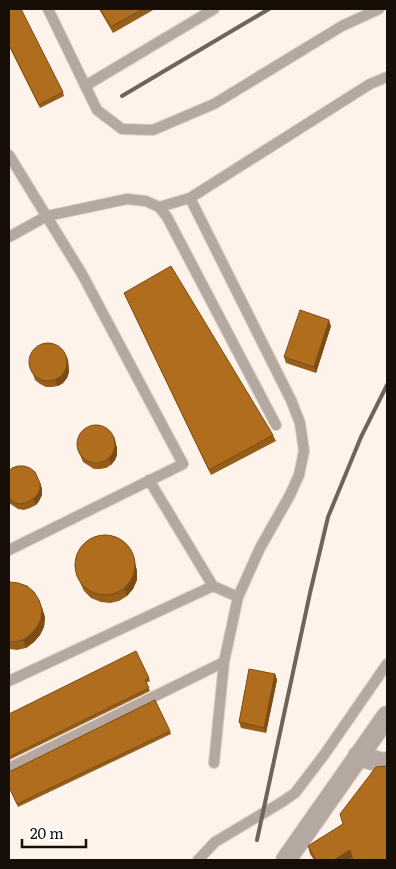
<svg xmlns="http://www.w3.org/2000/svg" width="396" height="869" font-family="Literata,serif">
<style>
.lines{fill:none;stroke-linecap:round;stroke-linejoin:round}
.service-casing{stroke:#d8cec7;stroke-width:12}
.minor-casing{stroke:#d8cec7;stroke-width:22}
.service{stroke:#b4a8a1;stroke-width:10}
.minor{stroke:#b4a8a1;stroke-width:20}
.rail{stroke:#6d645c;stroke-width:4}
.wall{fill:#975e1a}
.shaded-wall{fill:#7b4c15}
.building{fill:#b06d1e;stroke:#7b4c15}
</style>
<rect width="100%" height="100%" fill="#fdf3eb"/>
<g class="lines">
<defs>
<path id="service" d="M48,9l49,101 25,19 31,1 61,-26 128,-78 37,-17
M85,86l129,-77
M9,155l73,119 101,190 -174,86
M190,198l101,202 9,23 4,28 -5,24 -9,20 -30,53 -22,49 -14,65 -10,101
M159,207l31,-9 180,-114 17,-7
M9,237l38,-21 80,-17 19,2 13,6 8,10 109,208
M213,586l25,11
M9,681l204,-95 -64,-106
M9,768l215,-106
M198,860l17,-18 67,-40 13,-9 29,-38 63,-91"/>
<path id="minor" d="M358,756l25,7 4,-1
M286,860l101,-144"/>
</defs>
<!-- service casing -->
<use href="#service" class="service-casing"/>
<!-- minor casing -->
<use href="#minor" class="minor-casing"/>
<!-- service -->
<use href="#service" class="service"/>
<!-- minor -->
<use href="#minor" class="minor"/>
<!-- rail -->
<path class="rail" d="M122,96l147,-87
M257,840l53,-247 18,-76 33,-80 26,-52"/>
</g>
<!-- wall -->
<path class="wall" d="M9,9l54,83 1,4 -24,12 -31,-62z
M99,9h56l-42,24z
M124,293l149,142 3,6 -65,34z
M331,326l-15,47 -30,-10 -2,-6z
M68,360l1,12 -2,6 -4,5 -5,3 -6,1h-6l-6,-3 -5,-4 -6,-18z
M114,437l3,11v7l-2,5 -4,5 -5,3 -6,1h-6l-11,-7 -5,-12z
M9,471l31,12 2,6v6l-3,6 -3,4 -6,3 -6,2 -6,-1 -9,-6z
M135,562l2,9v9l-4,9 -6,7 -8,5 -9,2 -9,-1 -10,-4 -7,-7 -8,-17z
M9,582l33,26 3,9 -1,10 -4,8 -6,7 -8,6 -9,2 -8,-1z
M275,674l2,6 -11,53 -25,-5 -2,-6z
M149,678l1,3 -4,2 4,8 -141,69v-46z
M170,731l1,3 -153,73 -9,-20 2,-16z
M343,824l10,34 -4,2h-35l-4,-6 -2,-8z"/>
<!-- shaded-wall -->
<path class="shaded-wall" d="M329,320l2,6 -15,47 -2,-6z
M66,355l2,5 1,12 -2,6 -4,5 -5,3 -3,-6z
M114,437l3,11v7l-2,5 -4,5 -2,-6z
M40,483l2,6v6l-3,6 -3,4 -3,-6z
M132,554l5,17v9l-4,9 -6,7 -3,-8z
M39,600l6,17 -1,10 -4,8 -6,7 -8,6 -3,-8z
M275,674l2,6 -11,53 -2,-5z
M350,850l3,7 -4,3h-15z"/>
<!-- building -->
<path class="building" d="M9,9h12l42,83 -24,13 -30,-60z
M100,9h43l-32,18z
M171,266l102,169 -64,35 -85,-177z
M300,310l29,10 -15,47 -30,-10z
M29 362a19 19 0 1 1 38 0a19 19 0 1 1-38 0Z
M77 444a19 19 0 1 1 38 0a19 19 0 1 1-38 0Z
M18,466h6l6,2 5,4 5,11v6l-3,6 -4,4 -5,3 -6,2 -6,-1 -7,-5v-27l3,-3z
M75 565a30 30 0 1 1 60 0a30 30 0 1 1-60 0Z
M9,582l9,1 9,3 7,6 5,8 3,9 -1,10 -4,8 -6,7 -8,6 -9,2 -5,-1z
M136,651l13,27 -4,2 4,8 -140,69v-43z
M249,669l26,5 -11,54 -25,-6z
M155,700l15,31 -153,73 -8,-17v-16h2z
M387,766v94h-34l-3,-10 -16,10h-18l-8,-14 35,-22 -3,-10 36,-47z"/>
<!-- border -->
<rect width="396" height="869" fill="none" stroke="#160e07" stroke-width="20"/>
<!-- scale -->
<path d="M22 839v8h64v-8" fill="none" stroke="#160e07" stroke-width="2.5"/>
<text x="30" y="839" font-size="15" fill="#160e07" stroke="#ffffff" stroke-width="4" paint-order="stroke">20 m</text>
</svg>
